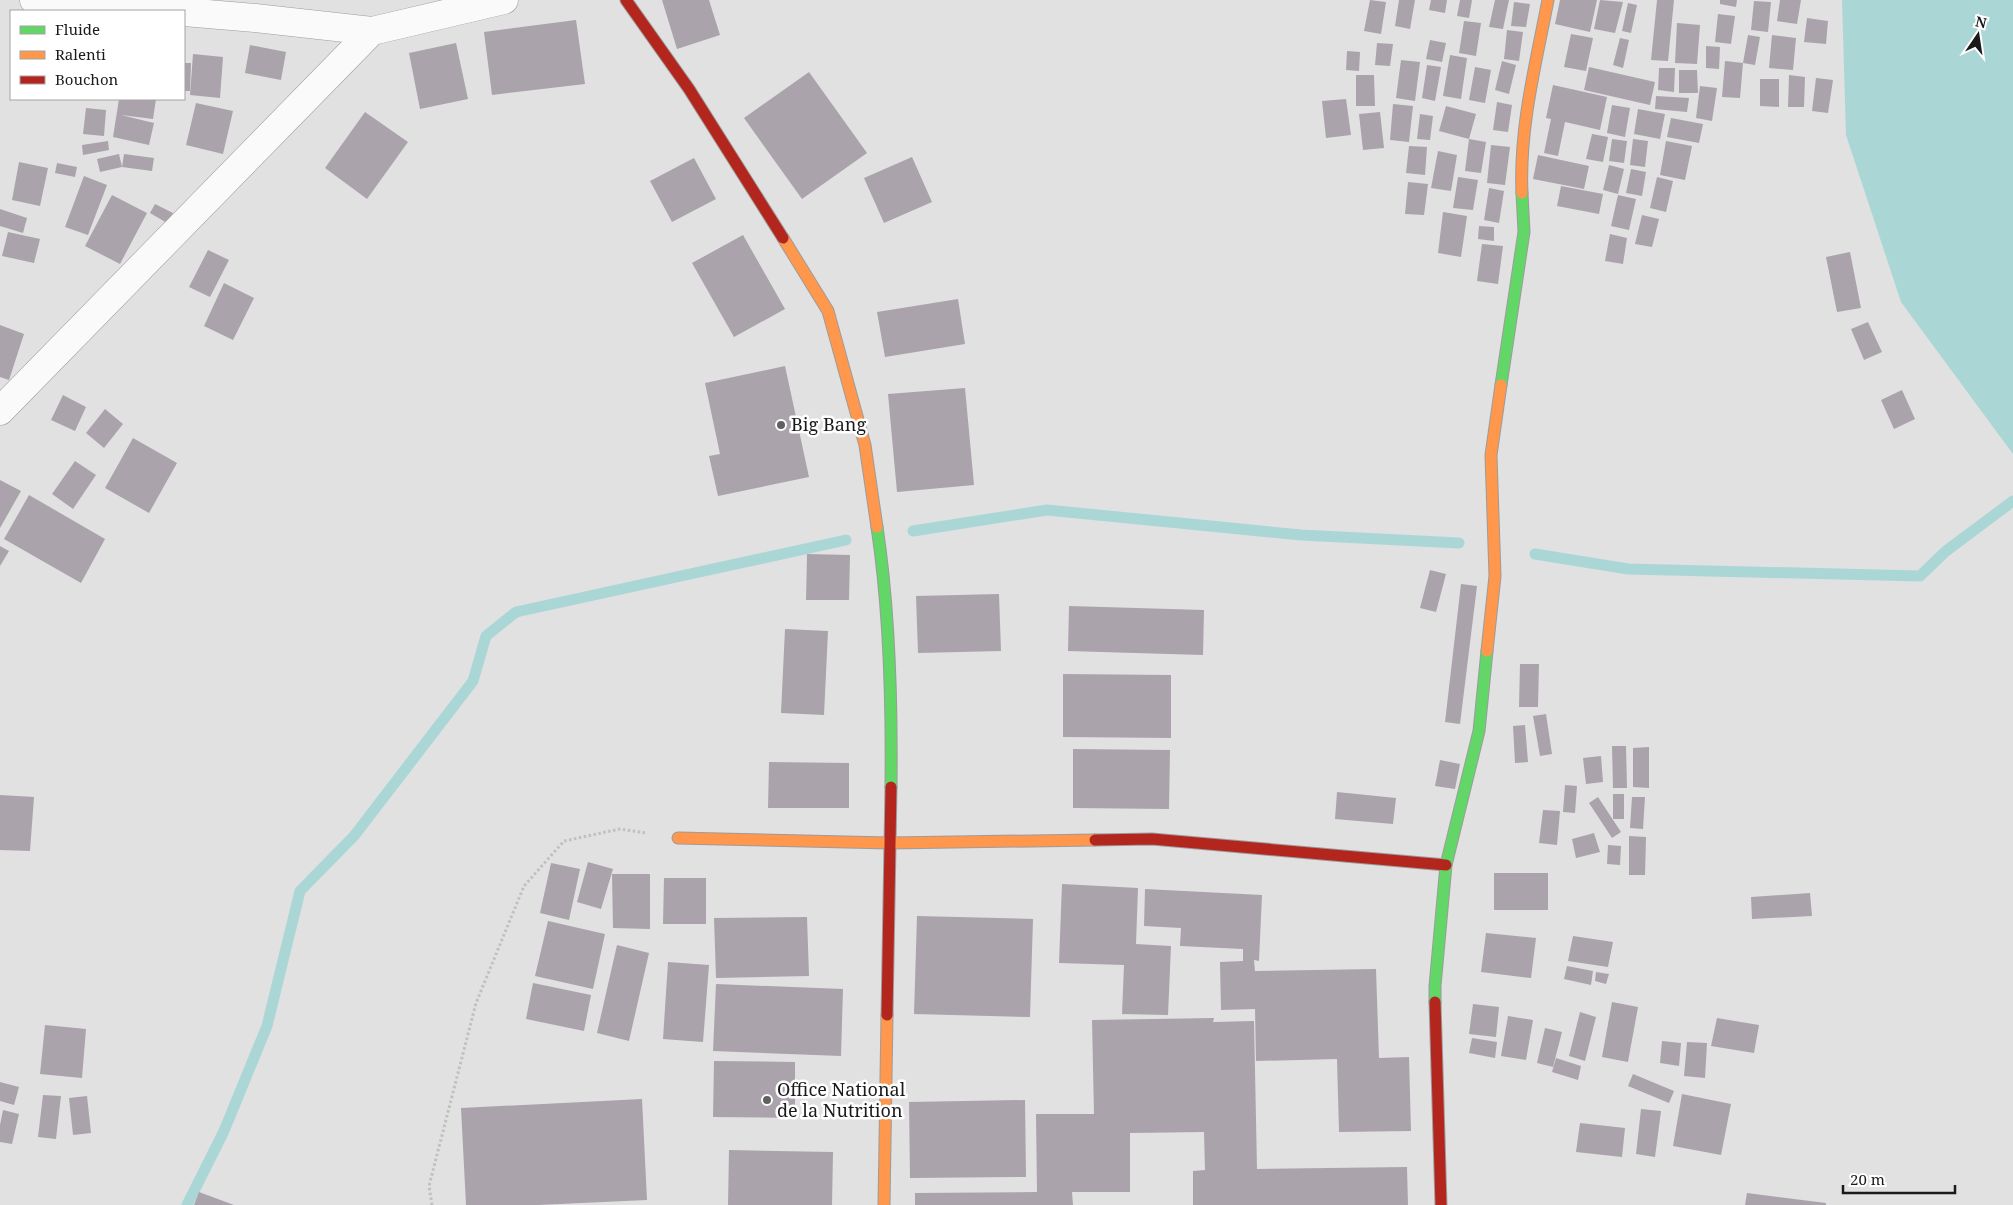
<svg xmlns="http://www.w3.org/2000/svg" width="2013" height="1205" font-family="'Noto Serif',serif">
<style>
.water{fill:#aad7d6}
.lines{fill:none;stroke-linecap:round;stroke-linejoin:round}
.stream{stroke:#aad7d6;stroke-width:11}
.building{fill:#aaa3ab}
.street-casing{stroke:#9c9c9c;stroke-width:29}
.fast-casing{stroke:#9c9c9c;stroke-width:13}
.slow-casing{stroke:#9c9c9c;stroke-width:13}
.jam-casing{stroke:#9c9c9c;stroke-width:13}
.path{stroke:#c0c0c0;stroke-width:3;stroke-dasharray:2.5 2.5;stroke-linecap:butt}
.street{stroke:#fafafa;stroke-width:28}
.fast{stroke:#63d668;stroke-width:11}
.slow{stroke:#ff974d;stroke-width:11}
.jam{stroke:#b3261e;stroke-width:11}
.poi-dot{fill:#606060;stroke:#fff;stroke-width:2}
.labels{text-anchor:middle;stroke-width:5;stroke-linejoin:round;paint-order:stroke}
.poi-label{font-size:18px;fill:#1a1a1a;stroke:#fff;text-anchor:start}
</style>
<rect width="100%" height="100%" fill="#e1e1e1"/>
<!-- water -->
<path class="water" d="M1842,0h171v454l-112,-152 -55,-167z"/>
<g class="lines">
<!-- stream -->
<path class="stream" d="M913,531l134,-21 254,25 158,8
M1535,554l93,15 292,7 26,-25 67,-50
M187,1205l37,-74 43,-105 33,-135 54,-55 119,-155 13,-45 30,-24 330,-72"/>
</g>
<!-- building -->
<path class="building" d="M662,0h47l11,35 -43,14z
M1370,0l16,2 -5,32 -17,-3z
M1399,0h16l-5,29 -15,-3z
M1431,0h16l-2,13 -16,-3z
M1460,0h12l-3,18 -12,-2z
M1495,0h14l-6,29 -14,-2z
M1560,0h37l-7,32 -35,-8z
M1600,0l23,2 -8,31 -21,-4z
M1657,0h17l-6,61 -17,-1z
M1720,0h17l-1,7 -16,-3z
M1780,0h21l-4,24 -20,-3z
M1754,1l17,1 -3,30 -17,-2z
M1514,2l16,2 -4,23 -15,-1z
M1628,3l9,2 -6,28 -9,-2z
M1718,14l17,2 -4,28 -16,-2z
M1807,18l21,3 -2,23 -22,-2z
M576,20l9,64 -93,11 -8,-63z
M1464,21l17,2 -5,33 -17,-3z
M1677,23l23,2 -3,39 -22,-1z
M1507,30l16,2 -4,29 -15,-2z
M1571,34l22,4 -7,33 -22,-4z
M1748,35l12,2 -5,28 -12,-2z
M1772,35l24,3 -3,32 -24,-2z
M1620,38l9,2 -6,28 -10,-3z
M1430,40l16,3 -4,19 -16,-3z
M456,43l12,56 -48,10 -11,-56z
M1377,43l16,1 -3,22 -15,-1z
M250,45l36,7 -5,28 -36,-7z
M1706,46l14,1 -1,22 -13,-1z
M1347,51l13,1 -1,19 -13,-1z
M193,54l30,3 -3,41 -30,-3z
M1450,55l17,3 -6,41 -18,-3z
M1401,60l19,2 -5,39 -19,-3z
M1502,61l14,4 -7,29 -14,-4z
M1725,61l18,2 -3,35 -18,-1z
M184,63h7l-1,28h-6z
M1427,65l14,2 -6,34 -13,-3z
M1475,67l16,3 -6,33 -16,-3z
M1589,67l66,15 -5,23 -66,-15z
M1659,68h16l-1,24 -16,-2z
M1679,70h18l1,23h-19z
M809,72l58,81 -65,46 -58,-81z
M1356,75h18l1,31h-19z
M1789,75l16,2 -1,30h-16z
M1816,78l17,2 -5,33 -16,-2z
M1760,79h19v28l-19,-1z
M1553,85l54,12 -7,33 -35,-8 -7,34 -14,-3 7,-34 -5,-1z
M1700,86l17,2 -5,33 -16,-3z
M1656,96l33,2 -2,14 -32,-3z
M119,99h37l-3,20 -32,-4 33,8 -5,22 -36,-8z
M1346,99l5,36 -25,3 -4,-37z
M1497,102l15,3 -4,27 -15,-2z
M196,103l37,8 -10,43 -37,-9z
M1393,104l20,2 -4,36 -19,-2z
M1612,105l18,3 -5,29 -18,-4z
M1446,106l30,8 -7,25 -30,-8z
M86,108l20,2 -2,26 -21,-2z
M1638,109l27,5 -5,25 -26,-5z
M365,112l43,30 -41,57 -42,-31z
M1380,112l4,36 -21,2 -4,-36z
M1420,114l13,2 -3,24 -13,-1z
M1671,118l32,6 -4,19 -32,-6z
M1592,134l16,3 -5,25 -17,-3z
M1469,139l17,3 -5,31 -16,-2z
M1612,139l15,2 -3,22 -15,-2z
M1633,139l15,2 -3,26 -15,-2z
M108,141l1,9 -26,5 -1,-10z
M1666,141l26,5 -7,34 -25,-5z
M1491,145l19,2 -5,38 -18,-2z
M1409,146l18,1 -2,28 -19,-2z
M1438,151l19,4 -6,36 -20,-3z
M119,154l3,13 2,-13 30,4 -2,13 -30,-4 -22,5 -3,-13z
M1538,155l51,11 -5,23 -51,-10z
M912,157l20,45 -48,21 -20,-45z
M694,158l22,41 -44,23 -22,-41z
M19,162l29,6 -8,38 -28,-6z
M57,163l20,4 -2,10 -20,-4z
M1609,165l15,4 -6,25 -15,-4z
M1631,169l15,3 -4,24 -16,-3z
M84,176l23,9 -19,50 -23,-8z
M1458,177l20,3 -5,30 -20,-2z
M1657,177l16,4 -7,31 -16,-4z
M1408,182l20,2 -4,31 -19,-1z
M1561,186l42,8 -4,20 -42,-8z
M1489,188l15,3 -5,32 -15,-3z
M112,195l35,18 -27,51 -35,-18z
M1618,195l18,4 -7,31 -18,-4z
M155,204l18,9 -6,10 -17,-10z
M0,209l27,9 -4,15 -23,-7z
M1443,212l24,4 -6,41 -23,-4z
M1642,215l17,4 -7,28 -17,-3z
M1479,226l15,1v14l-16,-2z
M8,232l32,7 -6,24 -32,-7z
M1610,234l17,4 -4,26 -18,-3z
M743,235l42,74 -51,28 -42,-74z
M1482,244l21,2 -5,38 -21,-3z
M208,250l21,10 -19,37 -21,-10z
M1850,252l11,56 -24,4 -11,-55z
M224,283l30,15 -21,42 -29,-14z
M958,299l7,45 -80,13 -8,-45z
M1868,322l14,30 -18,8 -13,-31z
M0,325l24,9 -15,46 -9,-3z
M785,366l24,111 -91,19 -9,-40 11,-2 -15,-71z
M965,388l9,97 -77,7 -9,-98z
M1902,390l13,29 -21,10 -13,-29z
M63,395l23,12 -11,24 -24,-11z
M105,409l18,15 -19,24 -18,-15z
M133,438l44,25 -28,50 -44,-25z
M75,461l21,14 -23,34 -21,-15z
M0,480l21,11 -21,37z
M29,495l76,44 -24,44 -77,-44z
M0,546l9,5 -9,15z
M807,554l43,1 -1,45h-43z
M1430,570l16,4 -10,38 -16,-4z
M1461,584l16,2 -17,138 -15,-2z
M999,594l2,57 -83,2 -2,-57z
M1069,606l135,4 -1,45 -135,-4z
M785,629l43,2 -4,84 -43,-2z
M1520,664h19l-1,43h-19z
M1063,674l108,1v63l-108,-1z
M1546,714l6,40 -12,2 -7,-40z
M1525,725l3,37 -13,1 -2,-37z
M1612,746h14l1,42h-14z
M1649,747v41l-16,-1v-39z
M1073,749l97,1 -1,59 -96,-1z
M1601,756l2,26 -17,2 -3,-26z
M1440,760l20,4 -5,25 -20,-3z
M769,762l80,1v45h-81z
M1565,785l12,1 -2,27 -12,-1z
M1337,792l59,6 -3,26 -58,-5z
M1613,794h11v25h-11z
M0,795l34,2 -4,54 -30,-1z
M1598,797l23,35 -9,6 -23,-35z
M1632,797h13l-2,32 -13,-1z
M1543,810l17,1 -3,34 -18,-2z
M1594,833l6,19 -24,6 -4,-19z
M1629,836l17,1 -1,38h-16z
M1608,845l13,1 -1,19 -13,-1z
M588,862l25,7 -12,40 -24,-7z
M551,863l29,6 -11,51 -29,-7z
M1494,873h54v37h-54z
M612,874h38v55l-37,-1z
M664,878h42v46h-43z
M1062,884l76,4 -2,56 35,2 -3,69 -46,-1 2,-49 -65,-2z
M1145,889l117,6 -3,66 -5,-1 1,11 121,-2 3,89 30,-1 2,74 -72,1 -2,-73 -81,2 -1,-52 -34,1 -1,-48 23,-1v-12l-63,-3 1,-18 -37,-2z
M1810,893l2,23 -60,3 -1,-22z
M917,916l116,3 -3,98 -116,-3z
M807,917l2,59 -93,2 -2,-60z
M548,921l57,13 -12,55 -58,-13z
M1486,933l50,5 -5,40 -50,-6z
M1573,936l40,6 -5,25 -40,-6z
M617,945l32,8 -20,88 -32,-8z
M668,962l41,3 -6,77 -40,-3z
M1567,966l26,5 -2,14 -27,-6z
M1596,972l13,2 -3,10 -11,-3z
M533,983l58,12 -7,36 -58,-12z
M716,984l127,5 -2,67 -128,-5z
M1612,1002l26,5 -10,55 -26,-5z
M1473,1004l26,3 -3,30 -27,-3z
M1580,1012l16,5 -11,44 -16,-5z
M1508,1016l25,4 -7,40 -25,-4z
M1214,1018l-1,4 41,-1 3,148 150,-2 1,38h-215v-34l12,-1 -1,-38 -74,1v59h-58l1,13h-158v-12l122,-1 -1,-78h58l-2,-94z
M1717,1018l42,7 -5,28 -43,-7z
M45,1025l41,4 -4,49 -42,-4z
M1545,1028l17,4 -9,35 -16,-4z
M1472,1038l25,4 -2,16 -26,-5z
M1662,1041l19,2 -2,23 -19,-3z
M1687,1042l20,1 -2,35 -21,-2z
M1556,1058l25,8 -3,14 -26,-8z
M714,1061l81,1v56l-82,-1z
M1633,1074l41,17 -5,12 -41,-17z
M0,1082l19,5 -5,18 -14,-4z
M1682,1094l49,10 -10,51 -48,-9z
M43,1095l18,1 -5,43 -18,-2z
M87,1096l4,37 -18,2 -4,-37z
M642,1099l5,101 -109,5h-72l-5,-97z
M1025,1100l1,77 -116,1 -1,-76z
M1641,1109l20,2 -6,46 -19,-3z
M3,1110l16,4 -7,30 -12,-2v-17z
M1580,1123l45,5 -3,29 -46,-5z
M729,1150l104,2 -1,53h-104z
M199,1192l35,13h-40z
M1747,1193l79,10v2h-81z"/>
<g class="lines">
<defs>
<path id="street" d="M34,0l140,11
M184,12l71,6 117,13 132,-31
M0,411l372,-380"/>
<path id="fast" d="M1501,385l23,-153 -2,-39
M877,527c13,86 15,174 14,260
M1435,1002v-16l11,-121 33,-134 8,-80"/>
<path id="slow" d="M1522,193c-3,-65 14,-130 26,-193
M783,238l45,73 37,134 12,82
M1487,651l8,-75 -4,-121 10,-70
M678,838l211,5 206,-3
M884,1205l3,-190"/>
<path id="jam" d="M626,0l63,89 94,149
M1095,840l57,-1 294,26
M1435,1002l6,203
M887,1015l4,-228"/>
</defs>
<!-- street casing -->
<use href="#street" class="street-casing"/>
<!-- fast casing -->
<use href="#fast" class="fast-casing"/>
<!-- slow casing -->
<use href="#slow" class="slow-casing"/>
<!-- jam casing -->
<use href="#jam" class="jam-casing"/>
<!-- path -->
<path class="path" d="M432,1205l-3,-19 47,-183 48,-117 40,-45 56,-12 26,4"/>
<!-- street -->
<use href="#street" class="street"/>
<!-- fast -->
<use href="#fast" class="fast"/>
<!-- slow -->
<use href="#slow" class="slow"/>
<!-- jam -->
<use href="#jam" class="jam"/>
</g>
<!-- markers -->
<g class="poi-dot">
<circle cx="781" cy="425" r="5"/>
<circle cx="767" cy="1100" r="5"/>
</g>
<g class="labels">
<!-- poi labels -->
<g class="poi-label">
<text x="791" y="431">Big Bang</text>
<text x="777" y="1096">Office National<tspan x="777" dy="21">de la Nutrition</tspan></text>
</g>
</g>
<!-- legend -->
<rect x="10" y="10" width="175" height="90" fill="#ffffff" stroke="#a3a3a3"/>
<rect x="20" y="26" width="25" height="8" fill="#63d668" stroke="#a3a3a3"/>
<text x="55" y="35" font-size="15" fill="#1a1a1a">Fluide</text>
<rect x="20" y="51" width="25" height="8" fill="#ff974d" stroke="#a3a3a3"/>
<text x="55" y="60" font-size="15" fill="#1a1a1a">Ralenti</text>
<rect x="20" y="76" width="25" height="8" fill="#b3261e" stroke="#a3a3a3"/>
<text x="55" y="85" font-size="15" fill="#1a1a1a">Bouchon</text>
<!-- north arrow -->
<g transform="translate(1978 35) rotate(13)" stroke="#ffffff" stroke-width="4" paint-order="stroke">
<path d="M0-4L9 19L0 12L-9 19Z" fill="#1a1a1a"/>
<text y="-8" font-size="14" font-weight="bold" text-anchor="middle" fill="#1a1a1a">N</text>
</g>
<!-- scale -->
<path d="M1843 1185v8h112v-8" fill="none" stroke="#1a1a1a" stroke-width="2.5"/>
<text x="1850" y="1185" font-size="15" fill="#1a1a1a" stroke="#ffffff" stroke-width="4" paint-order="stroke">20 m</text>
</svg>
